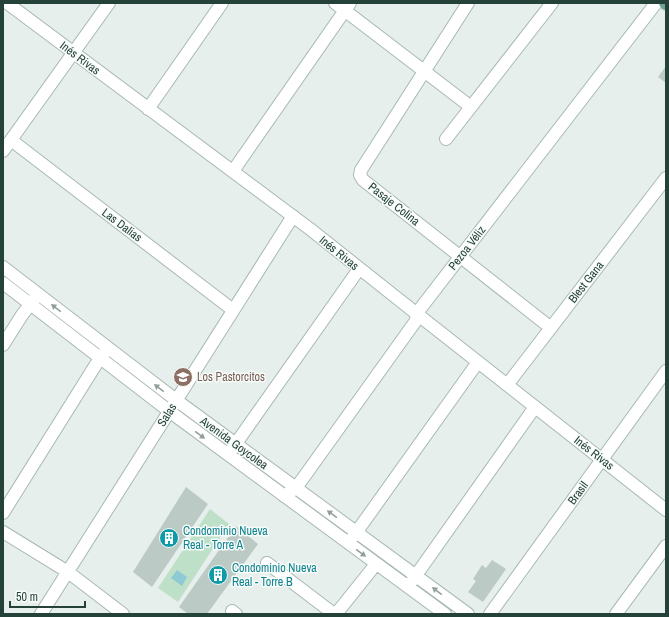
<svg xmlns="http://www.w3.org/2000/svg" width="669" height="617" font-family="'Archivo Narrow',sans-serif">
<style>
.green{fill:#bfe0c8}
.water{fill:#8ec9d4}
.building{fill:#bbcac4}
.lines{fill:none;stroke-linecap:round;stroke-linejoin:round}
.minor-casing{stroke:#a8b8b2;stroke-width:14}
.major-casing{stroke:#c2cac8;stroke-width:14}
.minor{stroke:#fff;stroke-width:12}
.major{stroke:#6aa596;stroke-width:12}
.oneway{fill:#92a09c}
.labels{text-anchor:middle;stroke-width:3;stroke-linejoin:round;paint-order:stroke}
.street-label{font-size:12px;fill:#24423a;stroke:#f7fbf9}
.education-label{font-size:12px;fill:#785e54;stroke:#f7fbf9;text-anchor:start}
.culture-label{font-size:12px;fill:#0d838f;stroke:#f7fbf9;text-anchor:start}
</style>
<rect width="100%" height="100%" fill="#e6efeb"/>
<!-- green -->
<path class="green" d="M210,509l19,15 -51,78 -20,-14z"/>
<!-- water -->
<path class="water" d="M177,570l10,7 -5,9 -11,-8z"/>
<!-- building -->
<path class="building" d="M666,66v17l-8,-6z
M186,487l22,17 -56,83 -19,-15z
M236,526l22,18 -51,70h-19l-9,-7z
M492,560l14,9 -23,33 -15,-10 8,-11 -3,-2 9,-14 4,3z"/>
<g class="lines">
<defs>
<path id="minor" d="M7,3l303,226 102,81 254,200
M335,3l136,104
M468,3l-107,167 -1,5 3,5 188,148
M148,109l74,-106
M446,139l106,-136
M11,140l222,170
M3,151l106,-148
M233,171l117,-168
M3,267l173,133 292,214
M3,283l166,128 276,203
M3,345l19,-30 13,-17
M507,385l159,-207
M232,449l127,-180
M284,496l12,-8 119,-166 5,-13 236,-306
M3,513l97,-155 5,-6
M3,532l65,40 55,42
M353,537l125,-175
M267,563l67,51
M412,581l123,-174
M232,611l4,3
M41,614l252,-398
M336,614l40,-50
M490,614l176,-243
M616,614l50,-68"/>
<path id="major" d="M665,3l1,1"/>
</defs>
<!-- minor casing -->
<use href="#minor" class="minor-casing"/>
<!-- major casing -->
<use href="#major" class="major-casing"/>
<!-- minor -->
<use href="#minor" class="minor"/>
<!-- major -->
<use href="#major" class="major"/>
</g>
<!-- one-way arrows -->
<defs><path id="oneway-solid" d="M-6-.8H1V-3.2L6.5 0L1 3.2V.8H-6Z"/></defs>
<g class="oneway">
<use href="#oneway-solid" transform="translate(56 308) rotate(-142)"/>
<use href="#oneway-solid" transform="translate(159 388) rotate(-143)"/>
<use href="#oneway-solid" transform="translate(200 435) rotate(36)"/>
<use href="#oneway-solid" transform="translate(332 514) rotate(-144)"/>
<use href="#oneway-solid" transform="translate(361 553) rotate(36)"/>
<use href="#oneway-solid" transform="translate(437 591) rotate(-143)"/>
</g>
<!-- icons -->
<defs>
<symbol id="school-disc" viewBox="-11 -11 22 22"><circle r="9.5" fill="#8d6e63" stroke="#f7fbf9"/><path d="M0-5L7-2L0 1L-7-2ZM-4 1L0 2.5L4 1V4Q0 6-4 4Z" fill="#fff"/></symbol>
<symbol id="building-disc" viewBox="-11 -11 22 22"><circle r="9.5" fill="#0f9aa8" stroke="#f7fbf9"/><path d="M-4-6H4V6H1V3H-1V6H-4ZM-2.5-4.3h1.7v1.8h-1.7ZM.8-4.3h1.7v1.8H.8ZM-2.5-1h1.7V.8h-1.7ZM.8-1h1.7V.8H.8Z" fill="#fff"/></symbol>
</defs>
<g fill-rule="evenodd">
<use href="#school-disc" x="172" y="366" width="22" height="22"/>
<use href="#building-disc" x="158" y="527" width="22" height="22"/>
<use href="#building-disc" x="207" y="564" width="22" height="22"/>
</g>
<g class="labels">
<!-- street labels -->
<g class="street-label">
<text transform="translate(80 58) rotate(37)" y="4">Inés Rivas</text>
<text transform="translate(394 204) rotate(38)" y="4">Pasaje Colina</text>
<text transform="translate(122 225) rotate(37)" y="4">Las Dalias</text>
<text transform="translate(467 248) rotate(-52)" y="4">Pezoa Véliz</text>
<text transform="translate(339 253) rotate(39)" y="4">Inés Rivas</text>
<text transform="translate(586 282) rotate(-52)" y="4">Blest Gana</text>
<text transform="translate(167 415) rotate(-58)" y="4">Salas</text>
<text transform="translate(234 443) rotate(36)" y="4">Avenida Goycolea</text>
<text transform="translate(594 453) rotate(38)" y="4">Inés Rivas</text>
<text transform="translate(578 493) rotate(-54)" y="4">Brasil</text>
</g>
<!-- education labels -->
<g class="education-label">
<text x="197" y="381">Los Pastorcitos</text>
</g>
<!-- culture labels -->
<g class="culture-label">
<text x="183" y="535">Condominio Nueva<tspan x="183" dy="14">Real - Torre A</tspan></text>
<text x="232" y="572">Condominio Nueva<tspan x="232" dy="14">Real - Torre B</tspan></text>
</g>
</g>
<!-- border -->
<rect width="669" height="617" fill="none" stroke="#24423a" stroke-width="8"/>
<!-- scale -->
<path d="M10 601v6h75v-6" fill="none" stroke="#24423a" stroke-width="2"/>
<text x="16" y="601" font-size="12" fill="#24423a" stroke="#f7fbf9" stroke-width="3" paint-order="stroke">50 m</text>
</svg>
